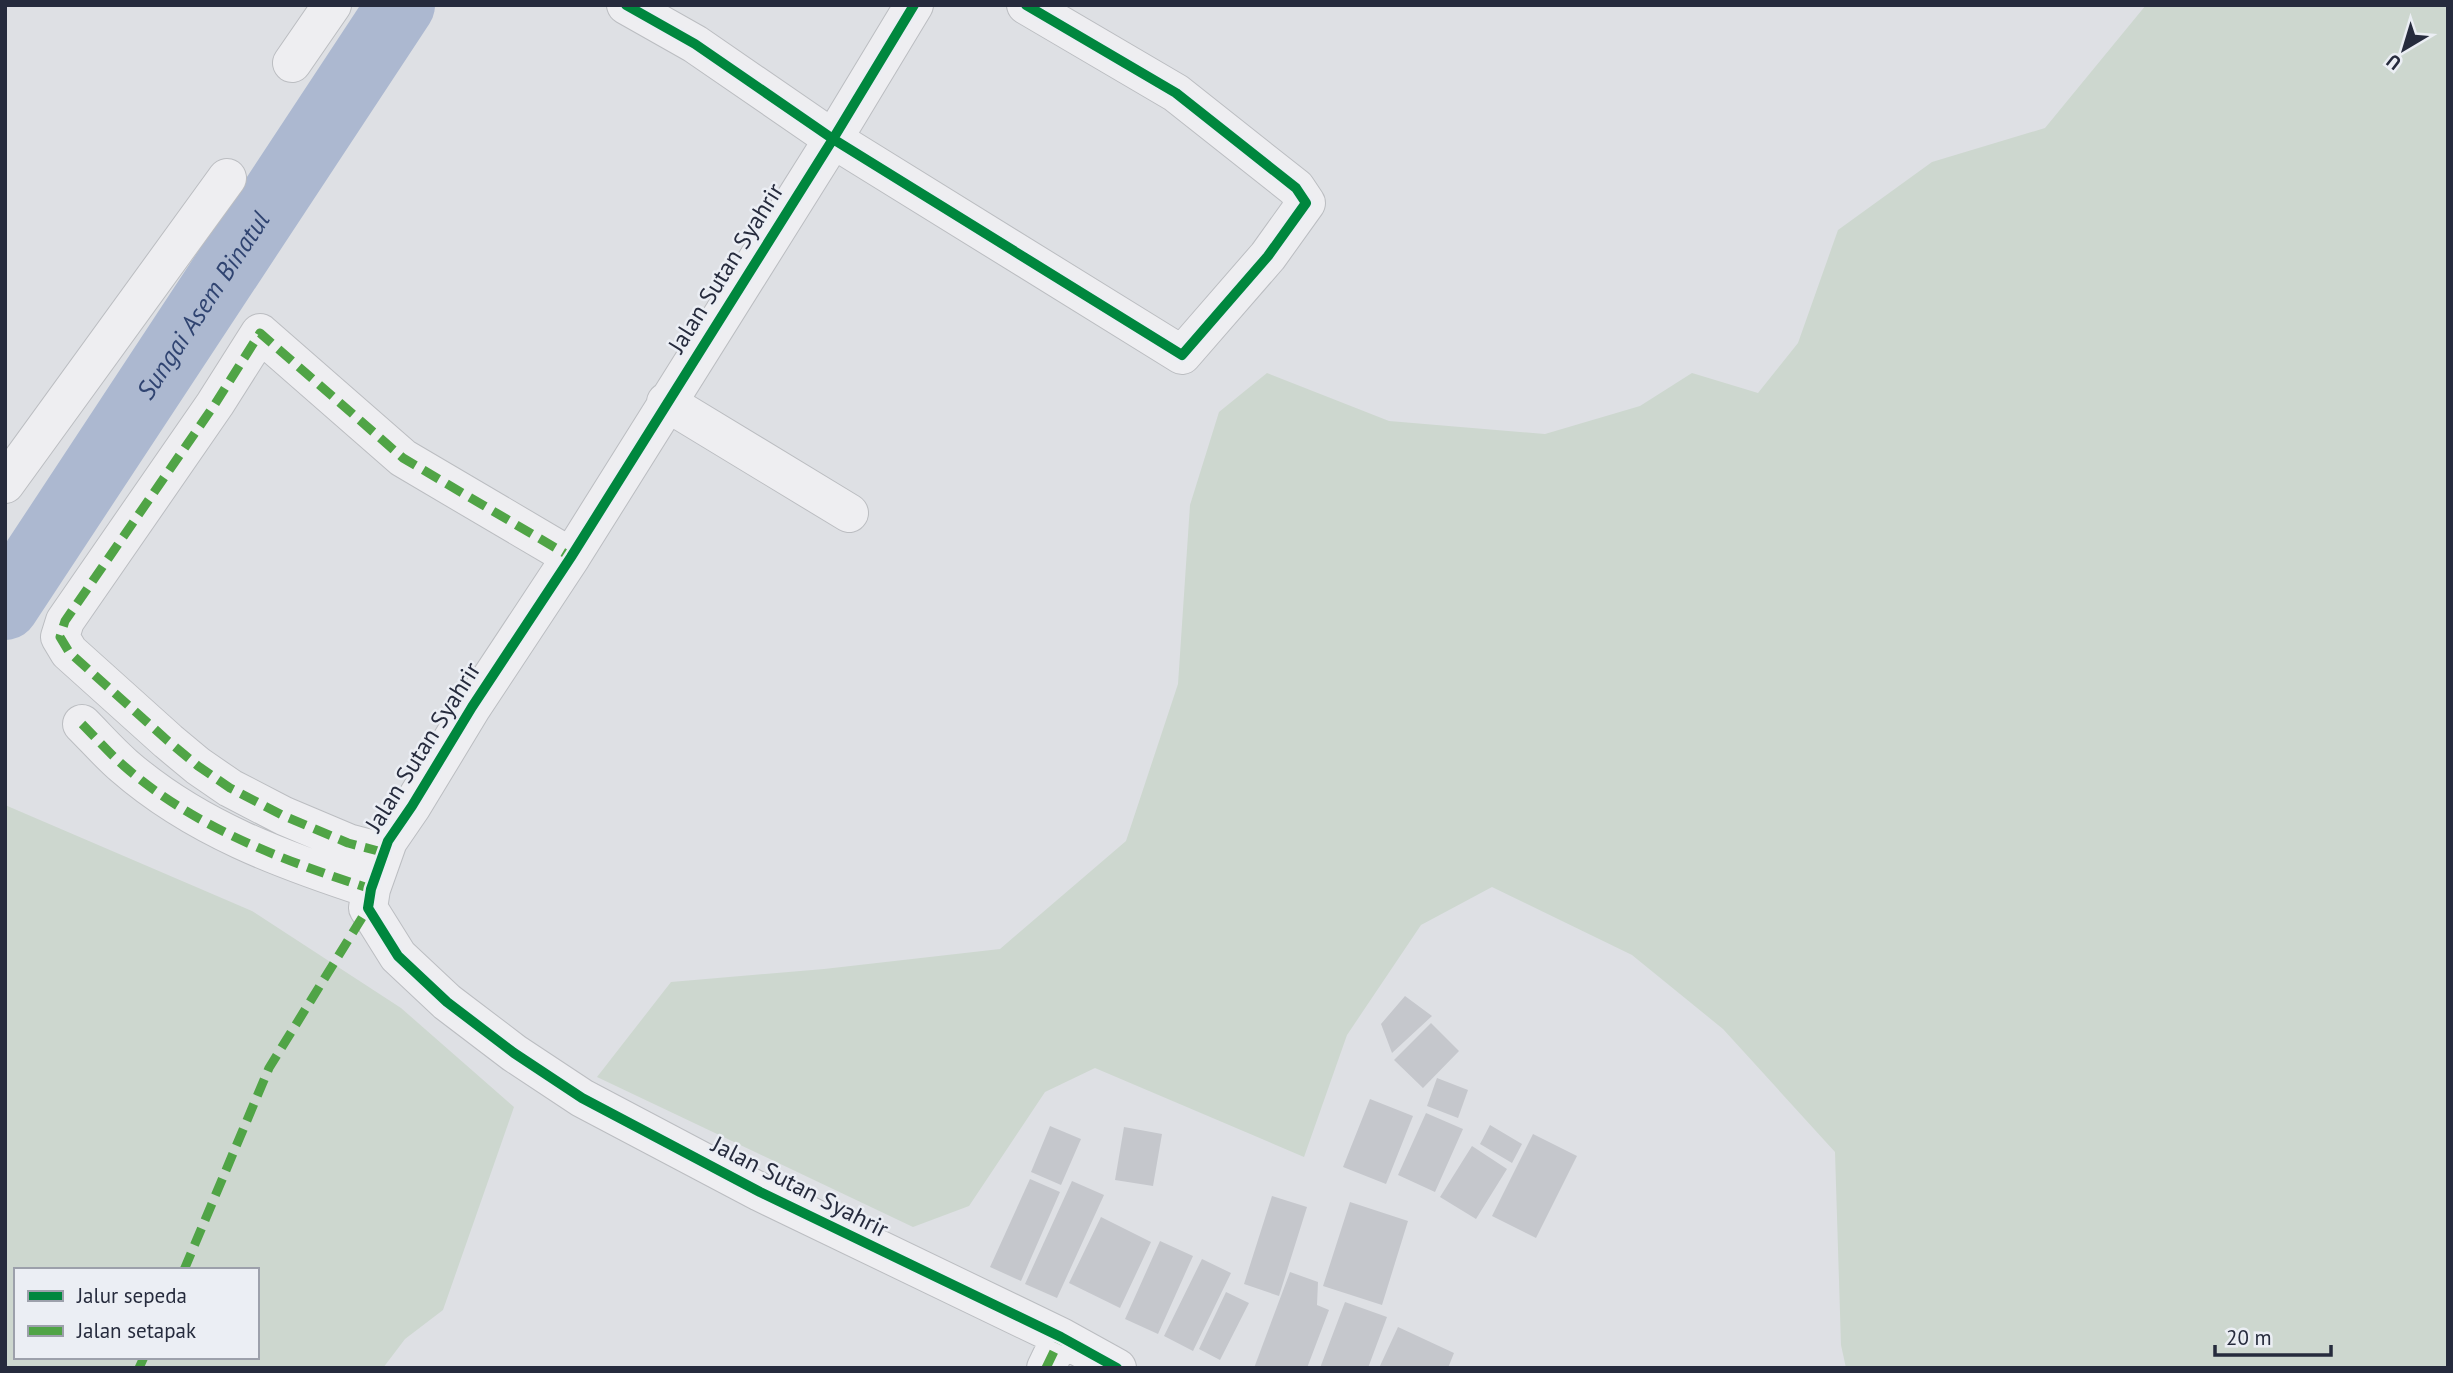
<svg xmlns="http://www.w3.org/2000/svg" width="2453" height="1373" font-family="'PT Sans',sans-serif">
<style>
.green{fill:#cdd7cf;fill-rule:evenodd}
.lines{fill:none;stroke-linecap:round;stroke-linejoin:round}
.river{stroke:#acb8d0;stroke-width:68}
.building{fill:#c5c7cc}
.minor-casing{stroke:#bbbdc1;stroke-width:40}
.minor{stroke:#eeeef1;stroke-width:38}
.quiet{stroke:#50a446;stroke-width:9;stroke-dasharray:18 9;stroke-linecap:butt}
.cycleway-casing{stroke:#ebeef4;stroke-width:15}
.cycleway{stroke:#00873e;stroke-width:10}
.labels{text-anchor:middle;stroke-width:5;stroke-linejoin:round;paint-order:stroke}
.street-label{font-size:24px;fill:#262b3d;stroke:#ebeef4}
.water-label{font-size:26px;font-style:italic;fill:#304471;stroke:#ebeef4}
</style>
<rect width="100%" height="100%" fill="#dee0e4"/>
<!-- green -->
<path class="green" d="M2146,5h302v1363h-602l-5,-23 -6,-193 -112,-123 -91,-74 -140,-68 -71,38 -74,110 -43,122 -209,-89 -50,24 -76,114 -56,21 -316,-150 74,-95 153,-13 176,-20 126,-108 52,-157 12,-179 29,-93 48,-39 122,48 156,13 95,-28 52,-33 66,20 40,-50 40,-113 94,-68 113,-34z
M5,805l247,106 149,97 113,99 -71,203 -38,29 -22,29h-378zM16,1270h241v87h-241z"/>
<g class="lines">
<!-- river -->
<path class="river" id="s1" d="M5,606l396,-601"/>
</g>
<!-- building -->
<path class="building" d="M1405,996l27,20 -40,37 -11,-29z
M1431,1023l28,28 -36,37 -29,-28z
M1437,1078l31,12 -10,28 -31,-12z
M1370,1099l43,17 -27,68 -43,-17z
M1426,1113l37,16 -28,63 -37,-17z
M1490,1125l32,19 -10,19 -32,-19z
M1050,1126l31,13 -20,46 -30,-13z
M1124,1127l38,7 -9,52 -38,-6z
M1533,1134l44,22 -41,82 -44,-22z
M1472,1146l35,23 -31,50 -36,-22z
M1030,1179l30,13 -39,89 -31,-14z
M1072,1181l32,14 -47,103 -32,-14z
M1272,1196l35,11 -28,89 -35,-12z
M1350,1202l58,19 -26,84 -59,-19z
M1101,1217l50,25 -31,66 -51,-25z
M1160,1241l33,15 -35,78 -33,-15z
M1202,1259l29,14 -38,78 -29,-15z
M1290,1272l28,10 -1,23 12,5 -22,58h-53z
M1226,1292l23,11 -29,57 -21,-11z
M1345,1302l42,15 -19,51h-48z
M1398,1327l56,26 -6,15h-69z"/>
<g class="lines">
<defs>
<path id="minor" d="M626,5l69,39 138,95 349,216 86,-99 38,-53 -10,-15 -120,-95 -150,-88
M914,5l-81,134 -262,418 -99,150 -60,99 -24,35 -17,48 -3,19 30,48 49,46 67,51 68,45 178,94 301,145 56,31
M292,63l40,-58
M666,402l183,111
M5,484l222,-306
M82,724c14,14 27,29 42,42 71,62 158,94 247,123
M382,852l-34,-9 -64,-27 -54,-28 -32,-22 -30,-25 -99,-89 -9,-15 5,-16 150,-217 45,-71 143,125 168,99
M1046,1368l15,-31"/>
</defs>
<!-- minor casing -->
<use href="#minor" class="minor-casing"/>
<!-- minor -->
<use href="#minor" class="minor"/>
<!-- quiet -->
<path class="quiet" d="M82,724c14,14 27,29 42,42 71,62 158,94 247,123
M382,852l-34,-9 -64,-27 -54,-28 -32,-22 -30,-25 -99,-89 -9,-15 5,-16 150,-217 45,-71 143,125 168,99
M184,1270l85,-202 99,-160
M139,1368l5,-11
M1046,1368l15,-31"/>
<defs>
<path id="cycleway" d="M626,5l69,39 138,95 349,216 86,-99 38,-53 -10,-15 -120,-95 -150,-88
M914,5l-81,134 -262,418 -99,150 -60,99 -24,35 -17,48 -3,19 30,48 49,46 67,51 68,45 178,94 301,145 56,31"/>
</defs>
<!-- cycleway casing -->
<use href="#cycleway" class="cycleway-casing"/>
<!-- cycleway -->
<use href="#cycleway" class="cycleway"/>
</g>
<g class="labels">
<!-- street labels -->
<g class="street-label">
<text transform="translate(726 268) rotate(-58)" y="8">Jalan Sutan Syahrir</text>
<text transform="translate(423 747) rotate(-58)" y="8">Jalan Sutan Syahrir</text>
<text transform="translate(800 1187) rotate(27)" y="8">Jalan Sutan Syahrir</text>
</g>
<!-- water labels -->
<g class="water-label">
<text dy="9" stroke="none"><textPath href="#s1" startOffset="360">Sungai Asem Binatul</textPath></text>
</g>
</g>
<!-- border -->
<rect width="2453" height="1373" fill="none" stroke="#262b3d" stroke-width="14"/>
<!-- legend -->
<rect x="14" y="1268" width="245" height="91" fill="#ebeef4" stroke="#9ca0ab" stroke-width="2"/>
<rect x="28" y="1291" width="35" height="10" fill="#00873e" stroke="#9ca0ab" stroke-width="2"/>
<text x="77" y="1303" font-size="21" fill="#262b3d">Jalur sepeda</text>
<rect x="28" y="1326" width="35" height="10" fill="#50a446" stroke="#9ca0ab" stroke-width="2"/>
<text x="77" y="1338" font-size="21" fill="#262b3d">Jalan setapak</text>
<!-- north arrow -->
<g transform="translate(2404 49) rotate(218)" stroke="#ebeef4" stroke-width="5" paint-order="stroke">
<path d="M0-5L12 26L0 18L-12 26Z" fill="#262b3d"/>
<text y="-10" font-size="19" font-weight="bold" text-anchor="middle" fill="#262b3d">U</text>
</g>
<!-- scale -->
<path d="M2215 1345v10h116v-10" fill="none" stroke="#262b3d" stroke-width="3.5"/>
<text x="2226" y="1345" font-size="21" fill="#262b3d" stroke="#ebeef4" stroke-width="5" paint-order="stroke">20 m</text>
</svg>
